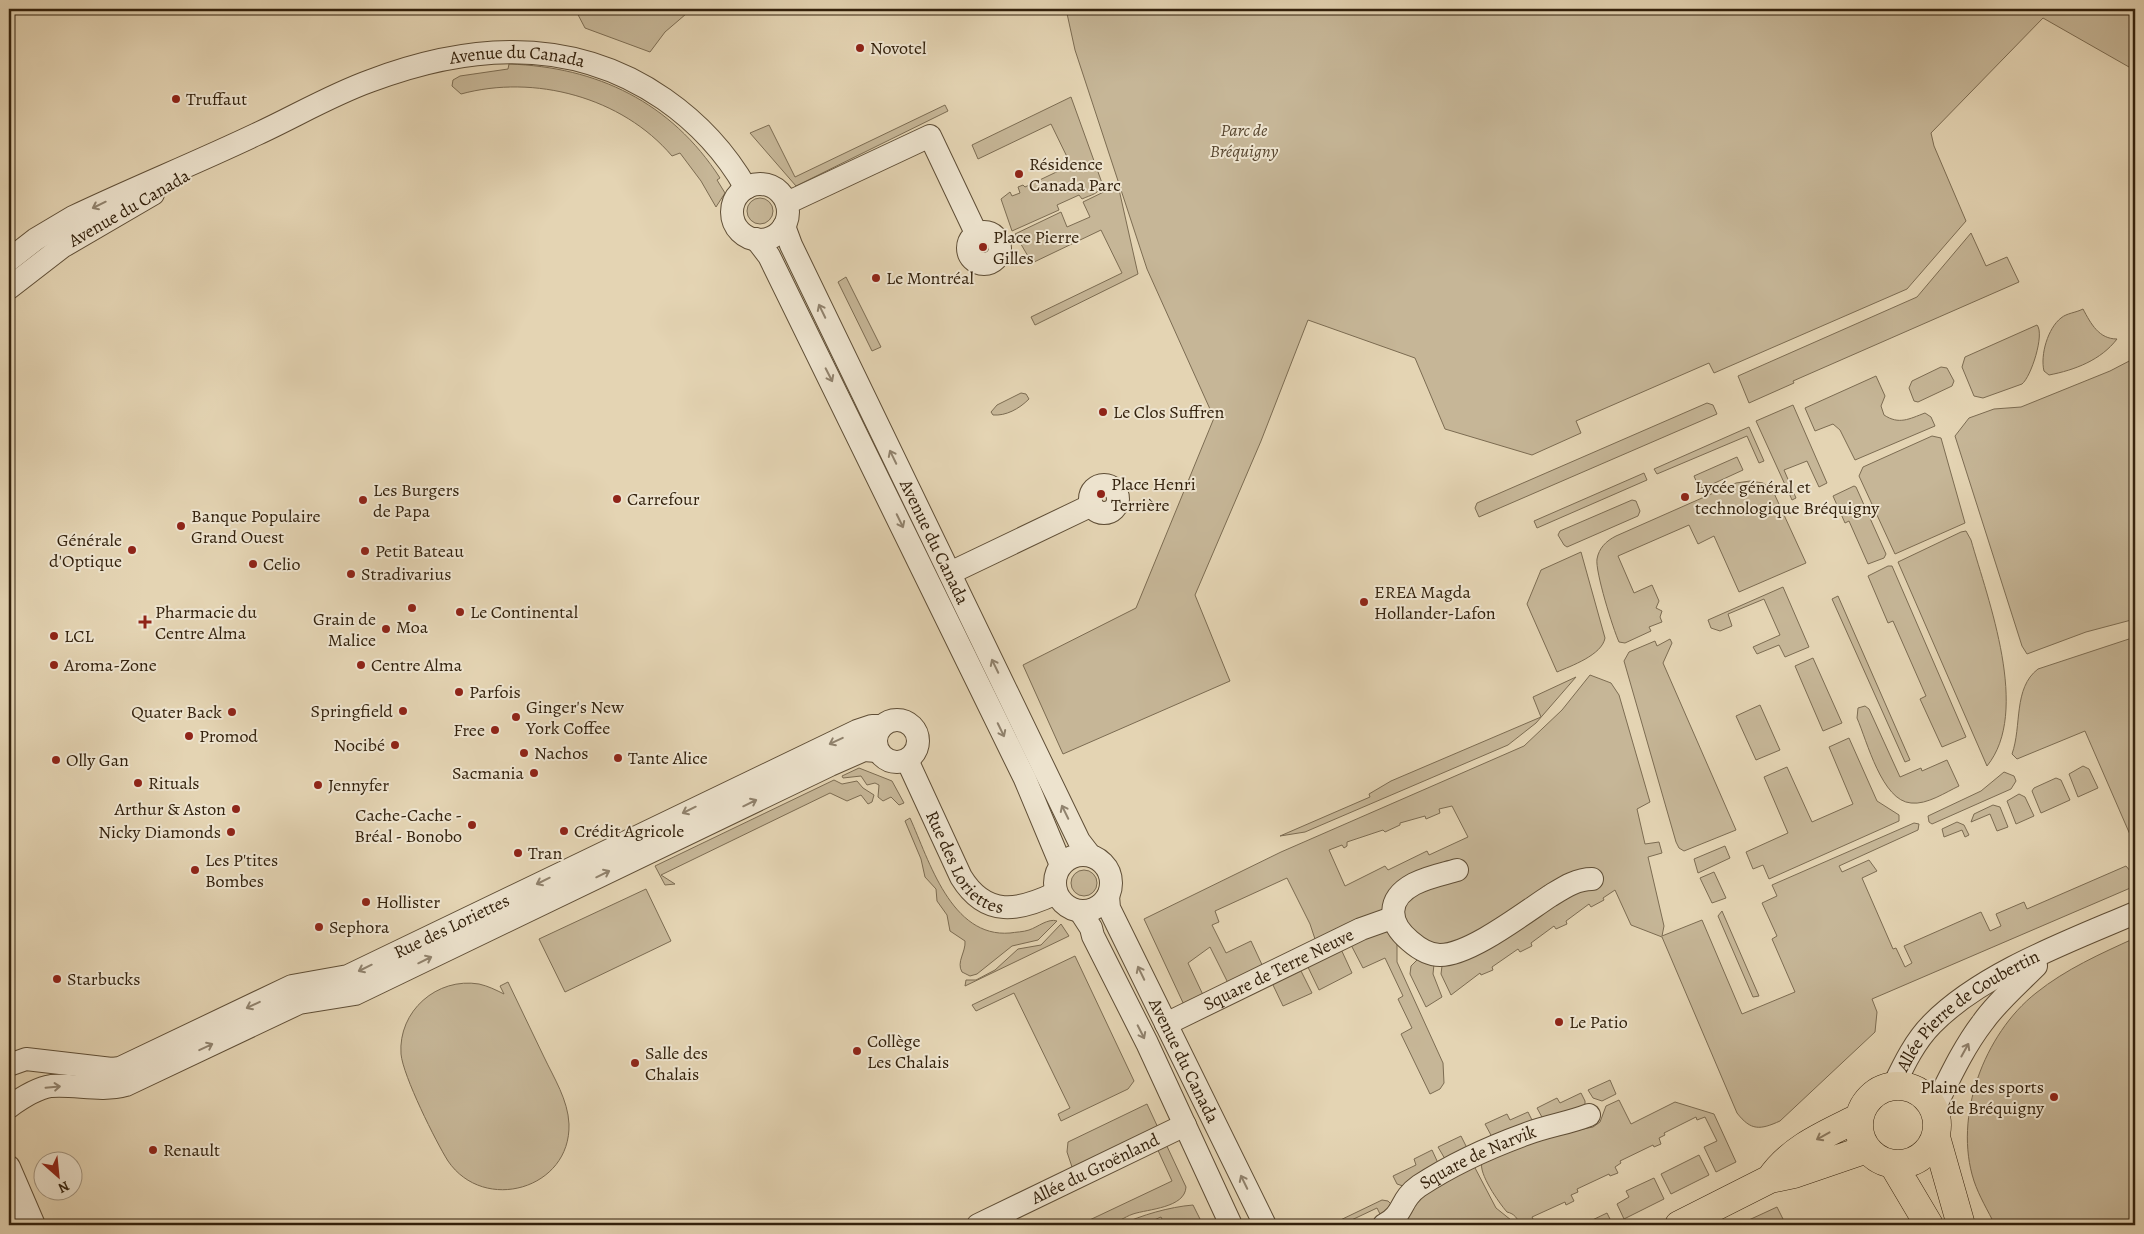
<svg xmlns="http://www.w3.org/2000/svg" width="2144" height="1234" font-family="Alegreya,serif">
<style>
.green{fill:#c6b697;stroke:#7c6c52;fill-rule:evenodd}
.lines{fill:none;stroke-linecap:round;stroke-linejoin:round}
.minor-casing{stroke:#5f4e36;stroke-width:24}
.major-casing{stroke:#33210c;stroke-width:29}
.minor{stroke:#ede3ce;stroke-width:22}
.major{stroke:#e4d4b3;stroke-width:28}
.oneway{stroke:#90826d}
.oneway2{stroke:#8c7a60}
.poi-dot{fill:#8f2418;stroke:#ede3ce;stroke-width:2}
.labels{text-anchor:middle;stroke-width:4;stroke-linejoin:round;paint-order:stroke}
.poi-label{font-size:18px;fill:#33210c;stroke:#ede3ce;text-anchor:start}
.street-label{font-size:18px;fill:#33210c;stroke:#ede3ce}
.park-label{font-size:18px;font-style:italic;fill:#58462f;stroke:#ede3ce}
</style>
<rect width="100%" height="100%" fill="#e4d4b3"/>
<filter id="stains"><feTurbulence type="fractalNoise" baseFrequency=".004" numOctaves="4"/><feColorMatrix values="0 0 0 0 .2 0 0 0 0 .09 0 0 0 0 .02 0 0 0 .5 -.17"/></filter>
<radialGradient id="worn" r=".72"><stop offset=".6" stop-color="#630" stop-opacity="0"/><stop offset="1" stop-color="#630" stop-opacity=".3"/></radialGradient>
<!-- green -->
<path class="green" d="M575,9h110l1,5 -21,18 -15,20 -65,-24z
M1066,9h1069v59l-6,-1 -86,-49 -112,115 3,13 32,75 -59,68 -193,84 -5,-10 -133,58 5,12 -49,22 -87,-26 -30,-71 -107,-38 -47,121 -66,154 35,86 -167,73 -40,-89 113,-57 78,-190 -67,-149 -72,-219z
M509,64c88,3 162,38 211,114l-3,2 8,13 -9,14 -15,-26 -21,-28 -8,3c-50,-59 -138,-82 -211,-62l-9,-8 1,-6 7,-4 48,-7z
M1071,97l31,86c-1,11 -12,12 -20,16l-3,-4 -22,10 2,5 -47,21 -11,-32 9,-7 2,4 8,-3 -2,-6 5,-2 2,2 46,-22 -20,-41 -73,35 -6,-14z
M945,105l3,6 -152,75 -46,-53 19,-8 26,52z
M1118,185l20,89 -103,51 -4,-8 91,-44 -21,-43 -69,33 -17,-29 46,-22 6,15 23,-10 -7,-15z
M747 211a13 13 0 1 1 26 0a13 13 0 1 1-26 0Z
M1971,233l15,33 21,-9 12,25 -226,99 1,2 -45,20 -11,-27 179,-79z
M846,277l35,70 -9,4 -34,-69z
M2083,309c8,15 16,30 34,30 -16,21 -42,31 -68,36l-5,-4c-4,-16 4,-43 17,-53 6,-5 14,-5 22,-9z
M2037,325c8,9 -6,52 -15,59l-39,14 -9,-2 -12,-29 3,-10z
M2135,358v261l-49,13 -59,22 -5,-8 -67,-210 14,-18 25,-9 27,-2 89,-36z
M1941,367l6,1 7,13 -2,5 -34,16 -4,-1 -5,-13 3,-7z
M1876,376l9,20 -4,10 3,9c15,10 25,4 41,-2l6,4 4,9 -80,34 -15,-30 -7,-6 -18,7 -10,-23z
M1021,393l5,1 3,5c-10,10 -23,17 -36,16l-2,-3 6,-7z
M1707,403l6,2 4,9 -238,103 -4,-9 2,-5z
M1793,405l34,78 -8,4 -12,-26 -23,9 12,28 -4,2 -36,-79z
M1749,427l15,34 -5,2 -12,-27 -90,38 -3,-5z
M1932,436l9,2 24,85 -70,31 -36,-78 4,-9z
M1737,457l6,13 -37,17 -7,1 -5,-12z
M1644,473l3,7 -110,48 -3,-7z
M1750,481l13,2 10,8 33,72 -67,29 -25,-56 -16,8 -9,-19 -71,31 16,37 18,-8 7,16 -3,7 6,3 -2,6 2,5 -13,5 2,4 -26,12 -6,-1c-6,-13 -24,-71 -22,-83 2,-11 9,-18 19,-23l120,-53z
M1854,486l2,1 30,67 -2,4 -16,6 -19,-43 -4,2 -12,-27z
M1632,500l4,1 4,10 -2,5 -71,31 -3,-2 -6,-10 2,-4z
M1966,531l5,9c17,60 60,172 16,226l-89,-204 63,-30z
M1581,552l24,86c-3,17 -34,28 -48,34l-30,-68 14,-34z
M1888,566h4l74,171 -24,10 -22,-48 6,-3 -33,-75 -5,2 -20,-47z
M1783,587l26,60 -24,10 -6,-12 -22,9 -4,-7 27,-12 -16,-36 -36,15 4,12 -12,5 -9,-3 -3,-8z
M1838,596l72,164 -5,2 -73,-163z
M2135,637v209l-50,-115 -68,28 -5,-5c10,-28 1,-66 26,-85z
M1670,639l2,4 -9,20 73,167 -52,21 -5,-3 -3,-6 -52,-181 5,-9 26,-11 2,5z
M1813,658l29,65 -19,8 -28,-65z
M1590,675l21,8 8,12 31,107 -13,7 8,35 14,-2 3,11 -14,4 16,69 -2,10 40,-16 40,94 53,-22 -23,-53 5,-3 -15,-33 15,-7 -5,-11 142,-62 5,1 -1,6 -79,36 3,6 27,-12 8,11 -15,7 31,71 3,-1 9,19 7,-4 -8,-17 77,-34 9,19 11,-5 -5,-12 28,-12 3,7 99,-43 5,6 4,1v13l-263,113 5,13 -2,20 -95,89c-20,9 -29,10 -43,-8l-75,-176 -31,-12 -16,-35 -12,8 1,2 -13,7 -2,-3 -23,17 1,3 -11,5 -2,-3 -23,17 1,3 -12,6 -2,-3 -26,18 1,3 -12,5 -1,-2 -29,22 -10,-21 1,-8 -37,-39 -88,18 -7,-21 -23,-46 -72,33 4,11 -7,3 14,28 25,-12 13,28 -35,16 -19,-38 -22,16 16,34 -19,10 -41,-88 137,-67 243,-106 38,-36zM1452,806l16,31 -39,18 -2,-4 -39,19 -3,-4 -40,20 -16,-36 13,-5 2,3 3,-2v-4l36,-12 2,2 15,-7v-2l25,-7 1,3 14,-6 -1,-4z
M1576,677l-40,46 -28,22 -203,87 -25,4 90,-39 -1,-3 22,-13 150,-64 -8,-20z
M1760,705l20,45 -24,10 -20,-44z
M1865,706l4,3 31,68 21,-9 1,3 25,-11 12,26c-13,6 -32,19 -48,17 -29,-2 -44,-62 -54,-85l1,-10z
M1849,738l28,63 22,14v6l-130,58 -6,-14 -10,4 -7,-17 42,-19 -24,-56 23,-10 25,55 41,-18 -24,-57z
M2083,766l6,3 9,19 -20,9 -9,-23z
M859,768l33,13 12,22 -5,2 -8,-8 -8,4 -5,-4 1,-12 -4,-2 -8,2 -6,-9 -18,2 -1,-2z
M2004,772l10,4 2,5 -5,8 -79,35 -3,-2 -1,-6 53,-25z
M2056,778l5,2 9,20 -29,13 -9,-22 2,-3z
M834,780l8,4 15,-3 6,7 11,7 -2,7 -4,2 -7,-9 -14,6 -17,-8 -169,82 14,9 -10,1 -10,-19z
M2019,794l6,3 9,19 -18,8 -9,-23z
M1993,805l7,2 8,20 -11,4 -7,-17 -19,8 3,-8z
M910,818c19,42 41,120 100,115 6,-1 13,-1 19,-3 9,-3 19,-12 28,-9l-19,19 -26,6 -35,28 -7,2 -8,-4c-6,-10 4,-20 3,-31l-15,-10 -3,-16 -10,-14 -1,-12 -11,-12 -4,-18 -16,-38z
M1957,822l7,3 5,10 -4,2 -3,-7 -18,7 -2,-8z
M1725,846l5,12 -32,15 -4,-14z
M1071 883a13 13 0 1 1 26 0a13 13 0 1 1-26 0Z
M1714,872l12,26 -14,5 -12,-25z
M646,889l25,52 -106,51 -26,-53z
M1722,911l37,85 -6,1 -35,-81z
M1061,924l8,12 -104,50 1,-6h10l19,-10 23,-21 23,-4z
M1383,931l5,1 9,10v20l46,101 1,20 -4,6 -10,5 -29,-60 11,-6 -14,-29 5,-3 -18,-38 -22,10 -13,-25z
M2135,938v287h-140c-7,-14 -16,-29 -21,-44 -21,-64 10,-147 62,-188 30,-24 64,-39 99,-55z
M1340,947l12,26 -33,17 -13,-27z
M1075,956l59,125 -6,8 -67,32 -3,-7 12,-6 -56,-115 -38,18 -4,-6z
M1418,959l16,5 -1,10 9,23 -16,10 -16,-33 1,-8z
M1299,967l13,26 -29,13 -10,-21 1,-5z
M508,982c12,25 24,50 36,75 10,21 24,43 25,67 2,65 -85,90 -121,37 -12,-19 -45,-85 -47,-107 -3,-43 36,-77 78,-70 9,2 17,6 25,10l-4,-8z
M1610,1080l6,14 -14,7 -9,-3 -5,-8z
M1581,1093l4,8v7l-42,11 -6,-11 20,-10 3,5z
M1619,1100l12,24 44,-22 39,12 22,48 -20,10 -12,-25 13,-6 -12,-24 -8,3 -1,-3 -32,16 1,2 -6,3 2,6 -7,3 -1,-2 -33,16 1,2 -6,4 3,6 -8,3 -1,-2 -32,15 1,3 -7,3 3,6 -8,4 -1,-3 -33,15 2,4 -7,4h-7c-3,-7 -5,-11 -13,-13 -8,-9 -29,-39 -25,-50l72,-27 39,-8 7,-5 6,-16z
M1147,1104l13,28 -86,41 -7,-21 1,-10z
M1528,1112l5,10 -41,15 -7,-13 22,-10 3,6z
M1461,1136l6,12 -22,11 -7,-12z
M1165,1142l21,45c-1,21 -38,22 -53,27 -9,3 -17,10 -26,11 -8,2 -19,0 -28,0l93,-44 -16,-35z
M1432,1150l6,13 -35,23 -6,-2 -4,-8 23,-11 -2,-6z
M1699,1155l10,20 -38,19 -10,-20z
M1474,1166l22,42 15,12 3,5h-116l26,-32z
M1654,1178l10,21 -40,20 -7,-15 12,-7 -3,-6z
M1382,1200l6,1 4,4 -9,15 -6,-12 -36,17h-11z
M1193,1205l10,20h-38l-4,-8 -7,3 2,5h-36c22,-10 49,-18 73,-20z
M1777,1207l7,14 -9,4h-37z
M1607,1213l6,12 -29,-1z"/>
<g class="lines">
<defs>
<g id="minor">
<circle cx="760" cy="212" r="28"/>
<path d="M787,203l143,-67 47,99"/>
<path id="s1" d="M784,226l7,19 288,596 10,13"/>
<circle cx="984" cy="248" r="16"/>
<path d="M756,239l13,17 256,523 36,86"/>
<path id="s2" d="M9,260l27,-21 37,-22c61,-29 123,-54 184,-83 37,-17 74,-39 113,-53 100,-38 203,-45 294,18 33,23 62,54 82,89"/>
<path d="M9,288l53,-41 91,-53"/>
<circle cx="1104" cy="499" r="14"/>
<path d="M950,573l142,-68"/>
<circle cx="897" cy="741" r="21"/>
<path id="s3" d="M907,760l54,117c25,41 58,34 95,16"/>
<circle cx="1083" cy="883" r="28"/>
<path d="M1457,870c-14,4 -30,7 -43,14 -28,15 -26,39 -4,57 8,7 19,14 30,14 30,0 84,-42 110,-59 13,-8 26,-17 42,-17"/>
<path id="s4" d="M1108,896l1,12 156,317"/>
<path d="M1080,911l11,17 2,8 54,107 84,182"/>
<path id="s5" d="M1166,1024l195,-95 31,-11"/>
<path id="s6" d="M9,1065l17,-6 86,10 8,-1 172,-82 56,-10 509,-245 15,-5h10"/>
<path id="s7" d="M1894,1085c10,-21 21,-44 38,-61 50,-51 138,-83 203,-111"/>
<path d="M9,1107c11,-8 29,-19 42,-21 26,-2 49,6 75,-1l173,-82 56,-9 475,-229 34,-15 13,1"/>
<path d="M1934,1109c15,-30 29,-61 49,-87 15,-21 34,-37 53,-56"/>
<path d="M9,1167l25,58"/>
<path d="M9,1209l7,16"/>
<path id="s8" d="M978,1225l207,-100"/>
<path id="s9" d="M1384,1225c21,-11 15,-25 35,-39 32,-21 71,-39 107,-52 21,-8 43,-11 63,-19"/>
</g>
<path id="major" d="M1859 1125a39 39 0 1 1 78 0a39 39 0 1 1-78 0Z
M1936,1137l25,88
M1894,1166l35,59
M1770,1179c21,-31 56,-45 88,-61
M1679,1225l91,-46 24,-5 73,-25"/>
</defs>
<!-- minor casing -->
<use href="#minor" class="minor-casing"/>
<!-- major casing -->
<use href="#major" class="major-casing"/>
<!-- minor -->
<use href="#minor" class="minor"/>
<!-- major -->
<use href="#major" class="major"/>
</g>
<!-- one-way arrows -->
<defs><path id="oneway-shaft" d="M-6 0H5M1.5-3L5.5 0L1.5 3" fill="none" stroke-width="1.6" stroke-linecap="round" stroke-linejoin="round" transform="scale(1.25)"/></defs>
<g class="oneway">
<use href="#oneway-shaft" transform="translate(99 205) rotate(154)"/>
<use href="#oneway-shaft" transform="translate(822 311) rotate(-116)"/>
<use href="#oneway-shaft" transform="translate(829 375) rotate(63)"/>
<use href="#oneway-shaft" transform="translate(893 457) rotate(-116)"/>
<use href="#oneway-shaft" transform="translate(900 521) rotate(64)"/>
<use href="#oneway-shaft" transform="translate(995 666) rotate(-116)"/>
<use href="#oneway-shaft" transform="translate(1001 730) rotate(64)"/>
<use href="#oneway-shaft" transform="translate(836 741) rotate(155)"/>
<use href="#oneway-shaft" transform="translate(750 803) rotate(-26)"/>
<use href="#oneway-shaft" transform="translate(689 810) rotate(154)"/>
<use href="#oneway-shaft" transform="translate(1065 812) rotate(-116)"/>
<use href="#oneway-shaft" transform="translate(603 874) rotate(-26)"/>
<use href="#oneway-shaft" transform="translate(543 881) rotate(154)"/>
<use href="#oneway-shaft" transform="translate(425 960) rotate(-26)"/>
<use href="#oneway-shaft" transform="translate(365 968) rotate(154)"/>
<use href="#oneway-shaft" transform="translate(1141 973) rotate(-116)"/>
<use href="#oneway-shaft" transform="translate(253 1005) rotate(155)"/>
<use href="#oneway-shaft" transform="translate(1141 1032) rotate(63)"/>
<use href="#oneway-shaft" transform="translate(206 1047) rotate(-25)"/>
<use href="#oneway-shaft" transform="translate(1965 1050) rotate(-61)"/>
<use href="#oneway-shaft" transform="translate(53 1087) rotate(-5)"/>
<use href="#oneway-shaft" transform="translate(1244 1182) rotate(-116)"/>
</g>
<use class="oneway2" href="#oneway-shaft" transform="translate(1823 1136) rotate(151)"/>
<!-- markers -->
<g class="poi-dot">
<circle cx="860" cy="48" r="5"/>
<circle cx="176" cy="99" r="5"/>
<circle cx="1019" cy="174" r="5"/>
<circle cx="983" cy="247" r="5"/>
<circle cx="876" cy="278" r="5"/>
<circle cx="1103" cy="412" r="5"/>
<circle cx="1101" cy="494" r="5"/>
<circle cx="1685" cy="497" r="5"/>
<circle cx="617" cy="499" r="5"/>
<circle cx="363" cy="500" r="5"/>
<circle cx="181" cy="526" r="5"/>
<circle cx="132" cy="550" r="5"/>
<circle cx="365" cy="551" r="5"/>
<circle cx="253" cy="564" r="5"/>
<circle cx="351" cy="574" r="5"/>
<circle cx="1364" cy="602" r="5"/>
<circle cx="412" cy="608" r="5"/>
<circle cx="460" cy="612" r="5"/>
<path d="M142.5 614.5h5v5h5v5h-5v5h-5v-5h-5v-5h5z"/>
<circle cx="386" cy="629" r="5"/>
<circle cx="54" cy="636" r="5"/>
<circle cx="54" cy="665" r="5"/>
<circle cx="361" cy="665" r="5"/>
<circle cx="459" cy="692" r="5"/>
<circle cx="403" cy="711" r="5"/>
<circle cx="232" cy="712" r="5"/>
<circle cx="516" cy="717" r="5"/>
<circle cx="495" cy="730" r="5"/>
<circle cx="189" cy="736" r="5"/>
<circle cx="395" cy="745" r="5"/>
<circle cx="524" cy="753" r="5"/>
<circle cx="618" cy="758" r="5"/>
<circle cx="56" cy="760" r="5"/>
<circle cx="534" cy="773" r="5"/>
<circle cx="138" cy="783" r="5"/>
<circle cx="318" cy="785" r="5"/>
<circle cx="236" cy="809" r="5"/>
<circle cx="472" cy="825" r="5"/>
<circle cx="564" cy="831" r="5"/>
<circle cx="231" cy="832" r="5"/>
<circle cx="518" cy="853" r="5"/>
<circle cx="195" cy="870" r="5"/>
<circle cx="366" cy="902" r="5"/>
<circle cx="319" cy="927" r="5"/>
<circle cx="57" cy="979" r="5"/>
<circle cx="1559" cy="1022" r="5"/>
<circle cx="857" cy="1051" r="5"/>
<circle cx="635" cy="1063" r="5"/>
<circle cx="2054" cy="1097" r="5"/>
<circle cx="153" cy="1150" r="5"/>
</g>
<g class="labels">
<!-- poi labels -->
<g class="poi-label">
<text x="870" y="54">Novotel</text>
<text x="186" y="105">Truffaut</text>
<text x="1029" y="170">Résidence<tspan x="1029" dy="21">Canada Parc</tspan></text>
<text x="993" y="243">Place Pierre<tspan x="993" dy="21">Gilles</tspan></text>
<text x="886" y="284">Le Montréal</text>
<text x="1113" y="418">Le Clos Suffren</text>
<text x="1111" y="490">Place Henri<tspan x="1111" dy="21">Terrière</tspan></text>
<text x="1695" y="493">Lycée général et<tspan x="1695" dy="21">technologique Bréquigny</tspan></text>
<text x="373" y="496">Les Burgers<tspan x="373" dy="21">de Papa</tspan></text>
<text x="627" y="505">Carrefour</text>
<text x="191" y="522">Banque Populaire<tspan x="191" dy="21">Grand Ouest</tspan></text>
<text x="122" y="546" text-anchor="end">Générale<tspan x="122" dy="21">d'Optique</tspan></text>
<text x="375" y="557">Petit Bateau</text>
<text x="263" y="570">Celio</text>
<text x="361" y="580">Stradivarius</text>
<text x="1374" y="598">EREA Magda<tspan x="1374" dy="21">Hollander-Lafon</tspan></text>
<text x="155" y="618">Pharmacie du<tspan x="155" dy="21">Centre Alma</tspan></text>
<text x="470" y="618">Le Continental</text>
<text x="376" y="625" text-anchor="end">Grain de<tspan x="376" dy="21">Malice</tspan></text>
<text x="412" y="633" text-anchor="middle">Moa</text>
<text x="64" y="642">LCL</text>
<text x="64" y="671">Aroma-Zone</text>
<text x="371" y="671">Centre Alma</text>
<text x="469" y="698">Parfois</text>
<text x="526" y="713">Ginger's New<tspan x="526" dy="21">York Coffee</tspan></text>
<text x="393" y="717" text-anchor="end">Springfield</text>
<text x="222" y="718" text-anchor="end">Quater Back</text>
<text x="485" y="736" text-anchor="end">Free</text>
<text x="199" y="742">Promod</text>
<text x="385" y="751" text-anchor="end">Nocibé</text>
<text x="534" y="759">Nachos</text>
<text x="628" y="764">Tante Alice</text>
<text x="66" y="766">Olly Gan</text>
<text x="524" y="779" text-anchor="end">Sacmania</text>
<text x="148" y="789">Rituals</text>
<text x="328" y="791">Jennyfer</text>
<text x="226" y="815" text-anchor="end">Arthur &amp; Aston</text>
<text x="462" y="821" text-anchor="end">Cache-Cache -<tspan x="462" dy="21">Bréal - Bonobo</tspan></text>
<text x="574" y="837">Crédit Agricole</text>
<text x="221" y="838" text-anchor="end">Nicky Diamonds</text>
<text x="528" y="859">Tran</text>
<text x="205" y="866">Les P'tites<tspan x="205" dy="21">Bombes</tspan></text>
<text x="376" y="908">Hollister</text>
<text x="329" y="933">Sephora</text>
<text x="67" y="985">Starbucks</text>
<text x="1569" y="1028">Le Patio</text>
<text x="867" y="1047">Collège<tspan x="867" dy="21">Les Chalais</tspan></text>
<text x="645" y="1059">Salle des<tspan x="645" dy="21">Chalais</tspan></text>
<text x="2044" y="1093" text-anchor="end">Plaine des sports<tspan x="2044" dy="21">de Bréquigny</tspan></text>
<text x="163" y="1156">Renault</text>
</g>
<!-- street labels -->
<g class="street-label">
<text dy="6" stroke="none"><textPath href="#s2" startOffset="555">Avenue du Canada</textPath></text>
<text transform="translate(129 208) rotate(-30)" y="6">Avenue du Canada</text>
<text dy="6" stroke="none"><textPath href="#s1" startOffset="350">Avenue du Canada</textPath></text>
<text dy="6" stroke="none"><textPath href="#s3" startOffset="120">Rue des Loriettes</textPath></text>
<text dy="6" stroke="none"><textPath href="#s6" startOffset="475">Rue des Loriettes</textPath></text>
<text dy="6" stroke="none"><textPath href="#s5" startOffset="125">Square de Terre Neuve</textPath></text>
<text dy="6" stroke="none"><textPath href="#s7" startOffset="108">Allée Pierre de Coubertin</textPath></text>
<text dy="6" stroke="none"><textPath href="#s4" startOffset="182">Avenue du Canada</textPath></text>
<text dy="6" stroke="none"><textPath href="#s9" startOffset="119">Square de Narvik</textPath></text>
<text dy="6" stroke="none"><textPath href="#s8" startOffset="130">Allée du Groënland</textPath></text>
</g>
<!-- park labels -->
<g class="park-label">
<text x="1244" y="136">Parc de<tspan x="1244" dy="21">Bréquigny</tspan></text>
</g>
</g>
<!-- margin -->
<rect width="2144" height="1234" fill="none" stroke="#e4d4b3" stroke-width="30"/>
<rect x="10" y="10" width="2124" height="1214" fill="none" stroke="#33210c" stroke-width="2.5"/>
<rect x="15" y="15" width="2114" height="1204" fill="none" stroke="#33210c"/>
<!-- north arrow -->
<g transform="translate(58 1176) rotate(153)"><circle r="24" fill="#ede3ce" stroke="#a39580"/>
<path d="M0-4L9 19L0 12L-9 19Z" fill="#8f2418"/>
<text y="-8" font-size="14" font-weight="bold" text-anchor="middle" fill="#33210c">N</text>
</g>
<rect width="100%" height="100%" filter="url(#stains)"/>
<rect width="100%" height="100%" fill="url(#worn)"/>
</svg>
